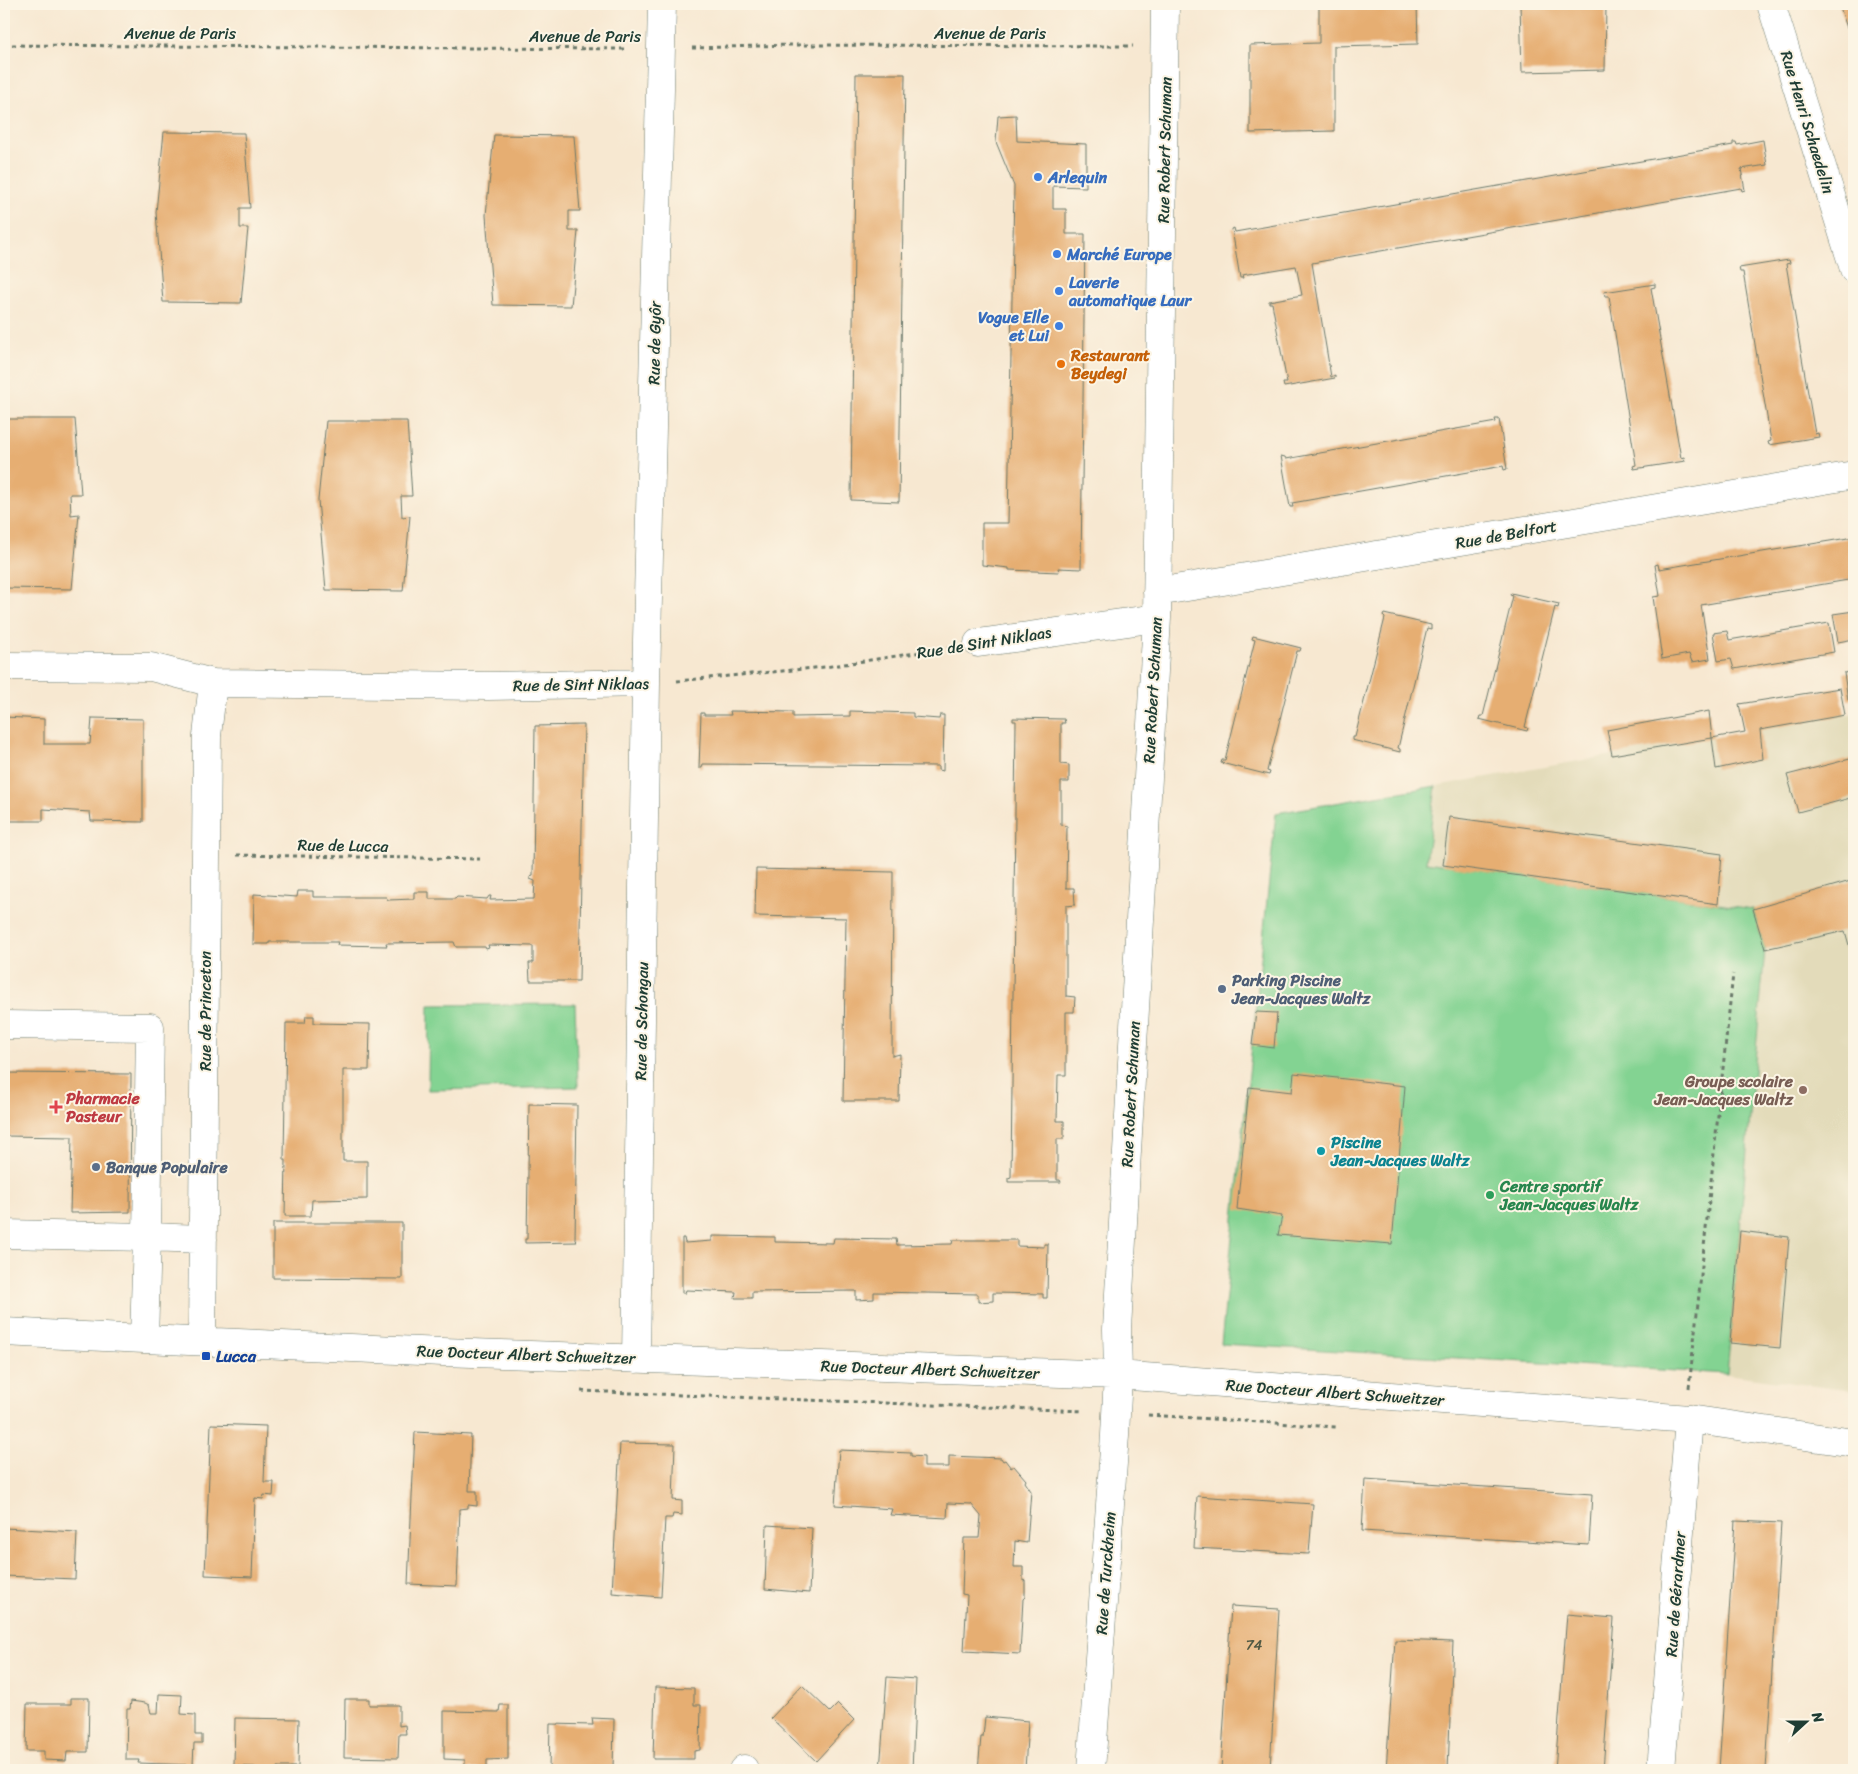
<svg xmlns="http://www.w3.org/2000/svg" width="1858" height="1774" font-family="Sriracha,sans-serif">
<style>
.built{fill:#e3dbba}
.green{fill:#83d392;stroke:#518863}
.building{fill:#e6ae72}
.lines{fill:none;stroke-linecap:round;stroke-linejoin:round}
.minor-casing{stroke:#6b796b;stroke-width:29}
.path{stroke:#6b796b;stroke-width:3;stroke-dasharray:4 4;stroke-linecap:butt}
.minor{stroke:#fff;stroke-width:28}
.shop-dot{fill:#3f7fe0;stroke:#fcf5e5;stroke-width:2}
.food-dot{fill:#e8710a;stroke:#fcf5e5;stroke-width:2}
.service-dot{fill:#5c6f8a;stroke:#fcf5e5;stroke-width:2}
.education-dot{fill:#8d6e63;stroke:#fcf5e5;stroke-width:2}
.health-dot{fill:#e0444e;stroke:#fcf5e5;stroke-width:2}
.culture-dot{fill:#0f9aa8;stroke:#fcf5e5;stroke-width:2}
.leisure-dot{fill:#2e9e5b;stroke:#fcf5e5;stroke-width:2}
.transit-dot{fill:#1a4fb4;stroke:#fcf5e5;stroke-width:2}
.labels{text-anchor:middle;stroke-width:4;stroke-linejoin:round;paint-order:stroke}
.number-label{font-size:14px;fill:#515944}
.street-label{font-size:16px;fill:#1f3d34;stroke:#fcf5e5}
.shop-label{font-size:16px;font-weight:bold;fill:#366cbe;stroke:#fcf5e5;text-anchor:start}
.food-label{font-size:16px;font-weight:bold;fill:#c56008;stroke:#fcf5e5;text-anchor:start}
.service-label{font-size:16px;font-weight:bold;fill:#4e5e75;stroke:#fcf5e5;text-anchor:start}
.education-label{font-size:16px;font-weight:bold;fill:#785e54;stroke:#fcf5e5;text-anchor:end}
.health-label{font-size:16px;font-weight:bold;fill:#be3a42;stroke:#fcf5e5;text-anchor:start}
.culture-label{font-size:16px;font-weight:bold;fill:#0d838f;stroke:#fcf5e5;text-anchor:start}
.leisure-label{font-size:16px;font-weight:bold;fill:#27864d;stroke:#fcf5e5;text-anchor:start}
.transit-label{font-size:16px;font-weight:bold;fill:#164399;stroke:#fcf5e5;text-anchor:start}
</style>
<rect width="100%" height="100%" fill="#fcf5e5"/>
<filter id="ink" filterUnits="userSpaceOnUse"><feTurbulence type="fractalNoise" baseFrequency=".02" numOctaves="2"/><feDisplacementMap in="SourceGraphic" scale="10" xChannelSelector="R" yChannelSelector="G"/><feConvolveMatrix kernelMatrix="1 2 1 2 8 2 1 2 1" color-interpolation-filters="sRGB"/></filter>
<filter id="wash" filterUnits="userSpaceOnUse"><feTurbulence type="fractalNoise" baseFrequency=".0096" numOctaves="4" result="noise"/><feDisplacementMap in="SourceGraphic" scale="20" xChannelSelector="R" yChannelSelector="G"/><feGaussianBlur stdDeviation="1.12" result="paint"/><feColorMatrix in="noise" values="0 0 0 0 0 0 0 0 0 0 0 0 0 0 0 0 0 1.4 0 .05"/><feComposite in="paint" operator="in"/></filter>
<g filter="url(#wash)">
<rect width="100%" height="100%" fill="#f7e8d1"/>
<!-- built -->
<path class="built" d="M1854,713v678l-127,-17 38,-425 -12,-40 -328,-47 11,-76z"/>
<!-- green -->
<path class="green" d="M1436,786l-10,76 327,47 12,40 -38,425 -506,-30 55,-531z
M575,1004l3,83 -150,3 1,-85z"/>
<g id="blocks">
<!-- building -->
<path class="building" d="M1319,4h98l1,40 -84,2v85l-84,2v-88l69,-2z
M1520,4h86l-1,66 -83,2z
M1839,4h15v45z
M856,74h49l-6,428 -48,-2z
M1016,115l1,26 69,3v43l-33,-1v23h13v25h19l-4,335 -23,-1 1,4 -50,-2v-2l-27,-3v-42h26l6,-337 -18,-44 2,-26z
M164,132l80,1 6,75h-10v20h8l-7,75 -78,-1 -7,-90z
M494,135l80,1 6,75h-11v20h9l-7,75 -78,-1 -7,-90z
M1763,140l4,25 -26,4 4,21 -3,1 -1,-3 -429,75 19,114 4,-2v3l-51,9 -1,-4h4l-15,-80h-3v-2l33,-6 -6,-29 -54,9 1,3h-3l-8,-49 2,-1 1,4 498,-87v-3h3l1,3z
M1789,260l1,3 -4,1 29,170 3,-1 1,4 -50,8 -1,-3 3,-1 -28,-169h-3l-1,-4z
M1655,284v3l-4,1 30,170 3,-1 1,4 -51,8 -1,-3 3,-1 -27,-169h-4l-1,-4z
M4,419h71l6,75h-11l1,21 8,-1 -7,75 -68,-1z
M1495,419h4l8,50 -3,1 -1,-4 -211,37 1,4h-3l-9,-51 4,1 1,2 210,-37z
M326,421h81l5,75h-11l1,21 8,-1 -7,75 -77,-1 -8,-90z
M1854,537v42l-153,26 9,54 -18,3 -3,-8 -27,5 -9,-62 7,-1 -5,-31 3,-1 1,5z
M1511,593l48,11 -1,4 -3,-1 -30,120 3,1 -1,3 -48,-12 1,-3h3l30,-120 -3,-1z
M1854,611v28l-16,3 -5,-28z
M1384,614l47,11v4l-4,-1 -29,120 2,1v3l-48,-12v-3h3l30,-119 -2,-2z
M1829,623l5,29 -100,17 -3,-10 -13,2 -5,-28 14,-2 2,9z
M1253,636l48,12 -1,3h-3l-30,120 3,1 -1,3 -48,-12 1,-3h3l30,-120 -3,-1z
M1854,671v28l-6,1 -4,-27z
M1840,688l5,27 -85,15 3,29 -47,10 -4,-31 33,-6 -6,-28z
M730,711l63,1v5l57,-1v-5l63,2v4l26,2 1,-4h4l-1,56 -5,-1v-4l-235,-2 -1,4h-3l2,-55h3v2h27z
M1709,711l3,27 -100,17 -5,-25z
M4,717l40,2v25h46l2,-26 51,1v103l-52,-1 -1,-9 -47,-3v12h-39z
M1013,718l51,1 1,4h-4v41l8,1v17h-8v43l6,1 -1,62h8l1,17 -9,1v90l9,1 -1,15h-8v63h-8l-1,46h7v18h-7v41h3l1,2h-53v-4l3,-1 5,-456h-3z
M584,725l-5,256h-49l-1,-18h4v-17l-45,-1 1,3 -3,1 -1,-2h-29l-2,-5 -68,1 1,3 -50,-1 1,-3h-69v2h-16l1,-50 43,3 1,-6h15v6h73l2,3 26,-1v-7h15v7h26l2,-2 30,2 2,-3h2l-1,4 44,-1 1,-18 -5,-2v-2l3,-1 2,-150z
M1854,758v39l-56,15 -11,-37z
M1449,817l273,37 -4,50 -275,-39z
M756,869l137,3 -1,184 8,-2 -1,47h-56l3,-183 -91,-2z
M1854,880v83l-9,-32 -80,18 -12,-40z
M1256,1012l21,1 -3,35 -22,-3z
M306,1016h8v7l56,1 -1,46h-26v91h24v38l-55,1 -1,16h-26l1,-56h-2l2,-137h19z
M4,1073l127,1 -1,138 -60,1 2,-76 -68,-1z
M1294,1073l111,13 -13,158 -114,-9 4,-19 -45,-7 12,-122 43,5z
M529,1104l48,1 -2,135 2,2 -52,1v-4h2z
M273,1223h129v56l-129,-1z
M1740,1231l49,6 -9,111 -50,-5z
M712,1236l63,1v5l58,1 1,-5 62,1 1,6 55,-1 1,-4h64v6l27,1v-3h4l-1,54h-4v-4l-50,-1v8l-15,1v-8l-104,-2v7l-18,1v-9l-104,1v6h-17l1,-6 -50,-2 -1,3h-3v-55h2l1,5 27,-2z
M211,1424l55,2 -2,56h10l-1,14 -9,-1 -1,4 -8,-1 -3,79 -47,-2z
M415,1432l56,3 -2,56h8v15l-9,-1v3l-8,1 -3,77 -49,-2z
M620,1443l55,1 -2,56 9,1v14l-9,-1 -1,4h-7l-4,79 -49,-4z
M839,1450l72,3v3l13,1v10h25v-11l52,2 2,3 2,-1 6,8 3,-2 12,14 -1,2 6,9 -4,52 -12,-2 -1,26h9v14l2,-1v17l-2,2 -3,55 -56,-3 3,-56 -5,-1 2,-56h15l2,-22 -10,-12 -23,-1 -1,15 -57,-3 2,-6 -57,-4z
M1365,1479l227,15 -3,51 -227,-14z
M1197,1496l116,8 -4,50 -115,-6z
M1735,1521l46,2 -15,247h-47z
M767,1525l45,3 -3,65 -44,-4z
M4,1528l73,4 -2,47 -71,-3z
M1231,1606l48,3 -9,161h-49z
M1567,1614l47,4 -11,152h-48z
M1395,1640l58,2 -5,128h-62z
M887,1677l29,2 -4,91h-32z
M802,1685l28,27 8,-8 16,16 -38,41 -45,-43z
M655,1687l39,1v17h7l-1,45 -6,1v8h-41z
M159,1694l23,1 -1,19 14,1v20h7v8h-8l-1,22 -55,-2 1,-3h-13l1,-51h3l1,-8 14,2 4,2 2,8h7z
M71,1698h18l-1,54h-21l-1,9 -22,-1v-9h-18l1,-47h44z
M345,1699h24v6h30v21l6,-1 1,9h-7l-1,24 -54,-1z
M500,1705h8v54l-21,1v9h-22v-9l-21,-1v-48l55,1z
M985,1717l43,4 -3,49h-47l3,-33h2z
M235,1718l64,1 -1,48h-21v3h-22v-3l-21,-1z
M592,1718l22,1 -1,51h-64l1,-46 43,1z"/>
</g>
</g>
<g filter="url(#ink)">
<use href="#blocks" fill-opacity="0" stroke="#6b796b" stroke-width="1"/>
<g class="lines">
<defs>
<path id="minor" d="M1771,4l83,265
M1157,592l697,-117
M978,643l179,-25
M4,666l147,1 62,16 275,3 158,-3
M4,1025l146,2 -3,210 56,2
M4,1234l143,3 -3,102
M4,1332l140,7 299,13 675,23 571,44 165,24
M202,1341l5,-605 6,-53
M636,1359l10,-676 16,-679
M743,1770l1,-1
M1091,1770l24,-335 3,-60 -1,-46 40,-711 8,-614
M1661,1770l28,-351"/>
</defs>
<!-- minor casing -->
<use href="#minor" class="minor-casing"/>
<!-- path -->
<path class="path" d="M4,45l624,4
M692,48l97,-3 344,1
M677,681l148,-14 123,-19
M237,855l243,4
M1689,1388l44,-414
M581,1391l503,20
M1148,1415l189,12"/>
<!-- minor -->
<use href="#minor" class="minor"/>
</g>
</g>
<!-- markers -->
<g class="shop-dot">
<circle cx="1038" cy="177" r="5"/>
<circle cx="1057" cy="254" r="5"/>
<circle cx="1059" cy="291" r="5"/>
<circle cx="1059" cy="326" r="5"/>
</g>
<circle class="food-dot" cx="1061" cy="364" r="5"/>
<g class="service-dot">
<circle cx="1222" cy="989" r="5"/>
<circle cx="96" cy="1167" r="5"/>
</g>
<circle class="education-dot" cx="1803" cy="1090" r="5"/>
<path class="health-dot" d="M53.5 1099.5h5v5h5v5h-5v5h-5v-5h-5v-5h5z"/>
<circle class="culture-dot" cx="1321" cy="1151" r="5"/>
<circle class="leisure-dot" cx="1490" cy="1195" r="5"/>
<rect class="transit-dot" x="201" y="1351" width="10" height="10" rx="2.5"/>
<g class="labels">
<!-- number labels -->
<g class="number-label">
<text x="1254" y="1650">74</text>
</g>
<!-- street labels -->
<g class="street-label">
<text x="180" y="39">Avenue de Paris</text>
<text x="990" y="39">Avenue de Paris</text>
<text x="585" y="42">Avenue de Paris</text>
<text transform="translate(1808 122) rotate(73)" y="6">Rue Henri Schaedelin</text>
<text transform="translate(1164 150) rotate(-89)" y="6">Rue Robert Schuman</text>
<text transform="translate(654 343) rotate(-89)" y="6">Rue de Gyôr</text>
<text transform="translate(1506 534) rotate(-10)" y="6">Rue de Belfort</text>
<text transform="translate(984 642) rotate(-9)" y="6">Rue de Sint Niklaas</text>
<text transform="translate(581 684) rotate(-1)" y="6">Rue de Sint Niklaas</text>
<text transform="translate(1152 690) rotate(-87)" y="6">Rue Robert Schuman</text>
<text transform="translate(343 845) rotate(1)" y="6">Rue de Lucca</text>
<text transform="translate(205 1011) rotate(-90)" y="6">Rue de Princeton</text>
<text transform="translate(641 1021) rotate(-89)" y="6">Rue de Schongau</text>
<text transform="translate(1130 1094) rotate(-87)" y="6">Rue Robert Schuman</text>
<text transform="translate(526 1354) rotate(2)" y="6">Rue Docteur Albert Schweitzer</text>
<text transform="translate(930 1369) rotate(2)" y="6">Rue Docteur Albert Schweitzer</text>
<text transform="translate(1335 1392) rotate(4)" y="6">Rue Docteur Albert Schweitzer</text>
<text transform="translate(1105 1573) rotate(-86)" y="6">Rue de Turckheim</text>
<text transform="translate(1675 1594) rotate(-86)" y="6">Rue de Gérardmer</text>
</g>
<!-- shop labels -->
<g class="shop-label">
<text x="1048" y="183">Arlequin</text>
<text x="1067" y="260">Marché Europe</text>
<text x="1069" y="288">Laverie<tspan x="1069" dy="18">automatique Laur</tspan></text>
<text x="1049" y="323" text-anchor="end">Vogue Elle<tspan x="1049" dy="18">et Lui</tspan></text>
</g>
<!-- food labels -->
<g class="food-label">
<text x="1071" y="361">Restaurant<tspan x="1071" dy="18">Beydegi</tspan></text>
</g>
<!-- service labels -->
<g class="service-label">
<text x="1232" y="986">Parking Piscine<tspan x="1232" dy="18">Jean-Jacques Waltz</tspan></text>
<text x="106" y="1173">Banque Populaire</text>
</g>
<!-- education labels -->
<g class="education-label">
<text x="1793" y="1087">Groupe scolaire<tspan x="1793" dy="18">Jean-Jacques Waltz</tspan></text>
</g>
<!-- health labels -->
<g class="health-label">
<text x="66" y="1104">Pharmacie<tspan x="66" dy="18">Pasteur</tspan></text>
</g>
<!-- culture labels -->
<g class="culture-label">
<text x="1331" y="1148">Piscine<tspan x="1331" dy="18">Jean-Jacques Waltz</tspan></text>
</g>
<!-- leisure labels -->
<g class="leisure-label">
<text x="1500" y="1192">Centre sportif<tspan x="1500" dy="18">Jean-Jacques Waltz</tspan></text>
</g>
<!-- transit labels -->
<g class="transit-label">
<text x="216" y="1362">Lucca</text>
</g>
</g>
<!-- margin -->
<rect width="1858" height="1774" fill="none" stroke="#fcf5e5" stroke-width="20"/>
<!-- north arrow -->
<g transform="translate(1806 1722) rotate(69)" stroke="#fcf5e5" stroke-width="4" paint-order="stroke">
<path d="M0-4L9 19L0 12L-9 19Z" fill="#1f3d34"/>
<text y="-8" font-size="14" font-weight="bold" text-anchor="middle" fill="#1f3d34">N</text>
</g>
</svg>
